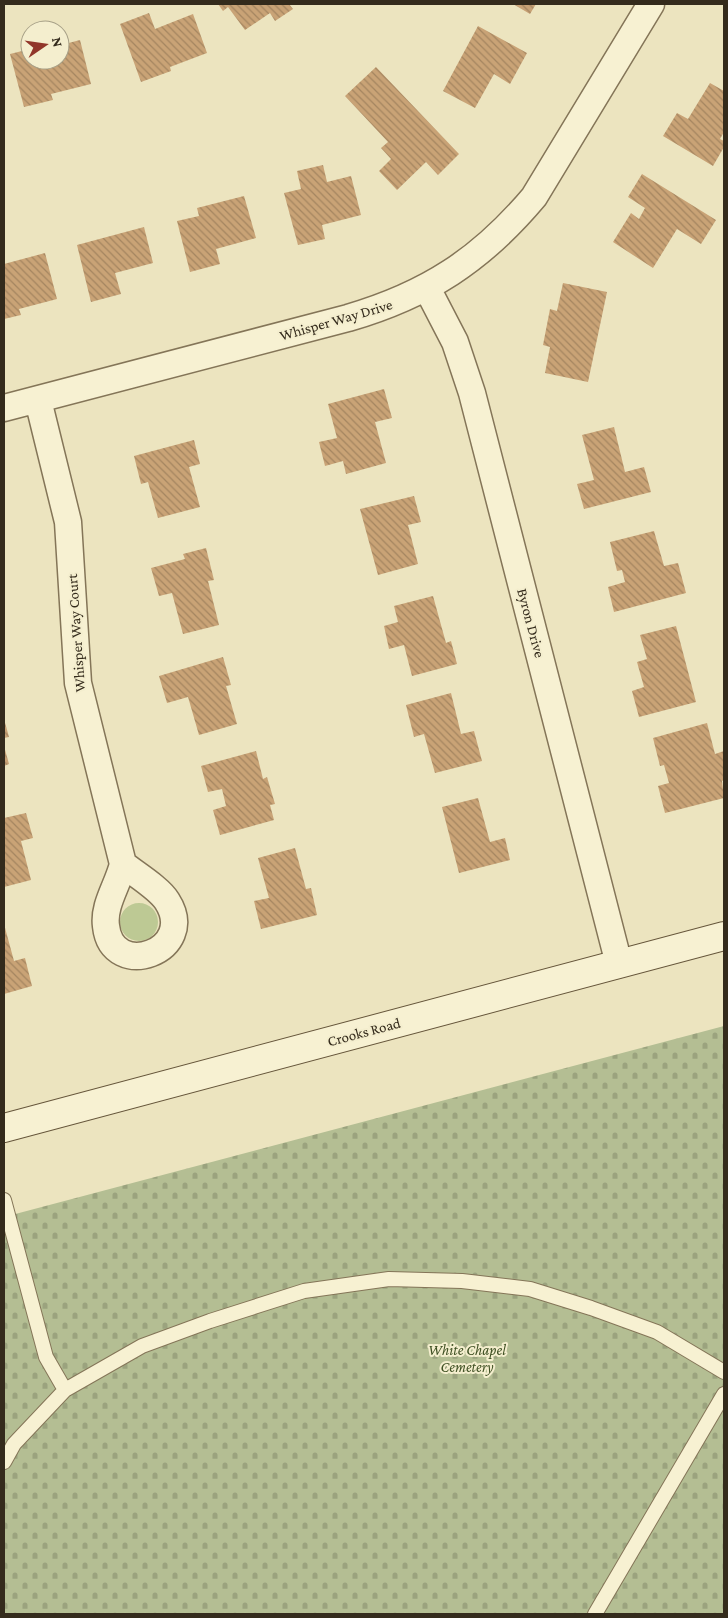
<svg xmlns="http://www.w3.org/2000/svg" width="728" height="1618" font-family="'Crimson Pro',serif">
<style>
.green{fill:#bdc994}
.cemetery{fill:url(#cemetery-stones)}
.building{fill:url(#building-back-hatch)}
.lines{fill:none;stroke-linecap:round;stroke-linejoin:round}
.service-casing{stroke:#847558;stroke-width:16}
.minor-casing{stroke:#847558;stroke-width:29}
.secondary-casing{stroke:#66563b;stroke-width:30}
.service{stroke:#f7f1d2;stroke-width:14}
.minor{stroke:#f7f1d2;stroke-width:26}
.secondary{stroke:#f7f1d2;stroke-width:28}
.labels{text-anchor:middle;stroke-width:4;stroke-linejoin:round;paint-order:stroke}
.street-label{font-size:15px;fill:#342b1c;stroke:#f4eece}
.park-label{font-size:15px;font-style:italic;fill:#3f5023;stroke:#f4eece}
</style>
<defs>
<pattern id="cemetery-stones" width="16" height="16" patternUnits="userSpaceOnUse" patternTransform="scale(1.25)"><rect width="16" height="16" fill="#b4be93"/><path d="M2 7V4a2 2 0 0 1 4 0v3zM10 15v-3a2 2 0 0 1 4 0v3z" fill="#9ba37e"/></pattern>
<pattern id="building-back-hatch" width="6" height="6" patternUnits="userSpaceOnUse" patternTransform="scale(1.25)"><rect width="6" height="6" fill="#c9a376"/><path d="M-1 5l2 2M0 0l6 6M5-1l2 2" fill="none" stroke="#a48560"/></pattern>
</defs>
<rect width="100%" height="100%" fill="#ece4bf"/>
<!-- green -->
<path class="green" d="M120 922a19 19 0 1 1 38 0a19 19 0 1 1-38 0Z"/>
<!-- cemetery -->
<path class="cemetery" d="M724,1026v588h-720v-397z"/>
<!-- building -->
<path class="building" d="M218,4h71l4,5 -18,12 -5,-8 -25,17 -17,-23 -5,4z
M513,4h23l-6,10z
M149,13l6,16 38,-15 14,39 -37,14 1,4 -30,11 -21,-58z
M478,26l49,27 -17,31 -16,-10 -19,34 -32,-17z
M80,40l11,44 -40,10 2,6 -29,7 -14,-53 20,-5v11h30v-9l6,-2 -1,-5z
M376,67l83,87 -21,21 -12,-13 -29,28 -18,-19 12,-12 -10,-11 7,-6 -43,-46z
M710,83l14,8v41l-4,7 4,2v6l-11,19 -50,-30 14,-23 11,6z
M323,165l4,17 24,-6 10,39 -39,10 3,14 -27,6 -14,-52 17,-4 -4,-18z
M642,174l74,46 -15,24 -24,-15 -24,39 -40,-26 18,-29 8,6 6,-11 -17,-11z
M244,196l12,42 -40,11 4,15 -30,8 -13,-51 22,-5 -2,-8z
M144,227l9,36 -38,10 6,21 -30,8 -14,-57z
M45,253l12,46 -38,10 2,6 -17,4v-55z
M563,283l44,9 -19,90 -43,-9 5,-26 -7,-2 7,-36 7,2z
M384,389l8,29 -17,4 11,41 -40,11 -3,-13 -18,5 -6,-24 18,-4 -9,-34z
M614,427l11,45 19,-5 7,25 -67,17 -7,-25 17,-4 -12,-45z
M194,440l6,24 -11,3 11,40 -42,11 -10,-36 -7,2 -7,-28z
M414,496l7,26 -13,3 10,39 -40,11 -18,-66z
M654,531l10,35 14,-3 8,30 -72,19 -6,-25 17,-5 -3,-12 -5,1 -7,-29z
M206,548l8,32 -6,1 11,44 -36,9 -11,-41 -13,3 -8,-28 34,-9 -2,-5z
M433,596l13,47 5,-2 6,23 -45,12 -8,-31 -15,4 -5,-23 14,-4 -4,-16z
M676,626l20,76 -57,15 -7,-26 12,-4 -7,-25 10,-3 -7,-24z
M223,657l8,28 -5,1 11,38 -38,11 -11,-38 -21,6 -8,-27z
M451,693l10,41 13,-3 8,30 -47,12 -11,-39 -10,3 -8,-32z
M4,719l5,18 -5,1z
M707,723l8,31 9,-3v29l-2,1 2,17 -59,15 -7,-27 11,-3 -5,-18 -4,1 -7,-28z
M4,746l5,18 -5,2z
M256,751l7,28 4,-2 8,27 -5,1 4,15 -54,15 -7,-25 13,-4 -4,-17 -14,3 -7,-26z
M478,798l12,44 15,-4 5,22 -51,13 -17,-66z
M26,813l7,25 -12,3 10,39 -27,7v-69z
M295,848l11,41 5,-1 6,27 -56,14 -7,-28 15,-3 -11,-40z
M4,924l10,37 11,-3 7,28 -28,8z"/>
<g class="lines">
<defs>
<path id="service" d="M4,1200l42,157 19,33
M4,1462l10,-18 51,-54 77,-44 68,-25 94,-30 85,-12 73,2 68,8 61,19 66,24 67,40
M595,1614l129,-220"/>
<path id="minor" d="M427,288l28,54 17,51 147,571
M38,400l30,122 10,161 45,181c-5,21 -20,41 -17,62 6,56 93,25 61,-25 -8,-13 -32,-27 -44,-37
M4,408l344,-90c79,-23 133,-58 186,-121l117,-193"/>
<path id="secondary" d="M4,1128l720,-192"/>
</defs>
<!-- service casing -->
<use href="#service" class="service-casing"/>
<!-- minor casing -->
<use href="#minor" class="minor-casing"/>
<!-- secondary casing -->
<use href="#secondary" class="secondary-casing"/>
<!-- service -->
<use href="#service" class="service"/>
<!-- minor -->
<use href="#minor" class="minor"/>
<!-- secondary -->
<use href="#secondary" class="secondary"/>
</g>
<g class="labels">
<!-- street labels -->
<g class="street-label">
<text transform="translate(336 320) rotate(-16)" y="5">Whisper Way Drive</text>
<text transform="translate(531 623) rotate(75)" y="5">Byron Drive</text>
<text transform="translate(76 633) rotate(-94)" y="5">Whisper Way Court</text>
<text transform="translate(364 1032) rotate(-15)" y="5">Crooks Road</text>
</g>
<!-- park labels -->
<g class="park-label">
<text x="467" y="1355">White Chapel<tspan x="467" dy="17">Cemetery</tspan></text>
</g>
</g>
<!-- border -->
<rect width="728" height="1618" fill="none" stroke="#342b1c" stroke-width="10"/>
<!-- north arrow -->
<g transform="translate(45 45) rotate(77)"><circle r="24" fill="#f4eece" stroke="#a7a087"/>
<path d="M0-4L9 19L0 12L-9 19Z" fill="#91362a"/>
<text y="-8" font-size="14" font-weight="bold" text-anchor="middle" fill="#342b1c">N</text>
</g>
</svg>
